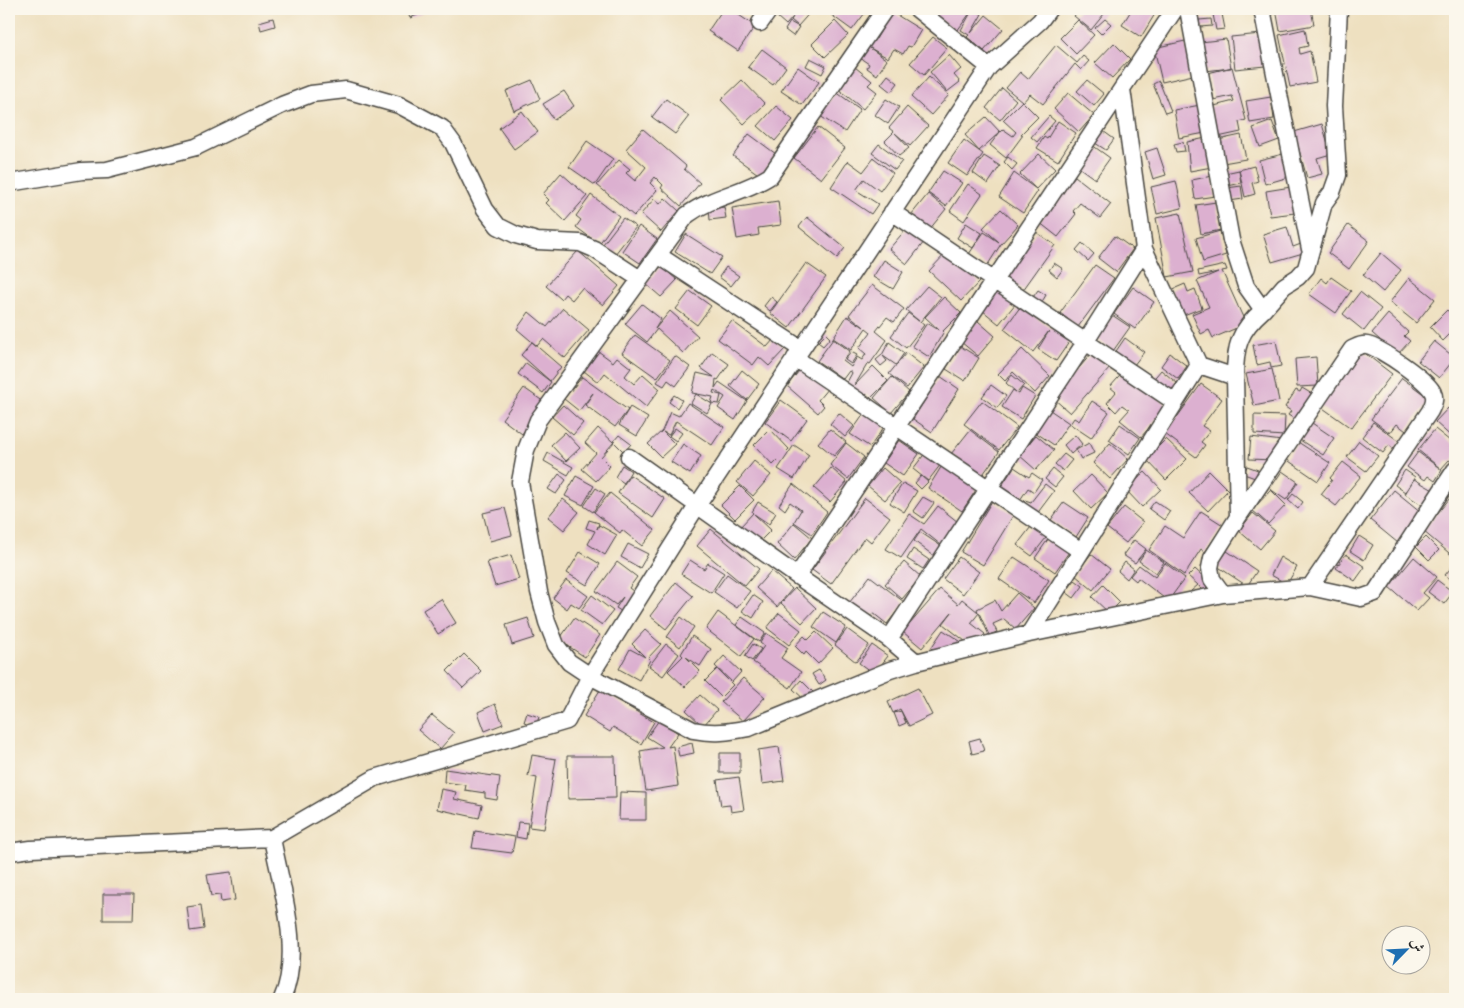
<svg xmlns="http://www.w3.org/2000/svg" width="1464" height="1008" font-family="'Sorts Mill Goudy',Amiri,serif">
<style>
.building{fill:#dcb0d0}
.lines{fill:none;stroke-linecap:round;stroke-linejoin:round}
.street-casing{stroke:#484641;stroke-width:19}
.street{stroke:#fff;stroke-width:16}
</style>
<rect width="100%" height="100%" fill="#fbf7ec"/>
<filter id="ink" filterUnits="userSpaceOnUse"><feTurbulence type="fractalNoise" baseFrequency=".02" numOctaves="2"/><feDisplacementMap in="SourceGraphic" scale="10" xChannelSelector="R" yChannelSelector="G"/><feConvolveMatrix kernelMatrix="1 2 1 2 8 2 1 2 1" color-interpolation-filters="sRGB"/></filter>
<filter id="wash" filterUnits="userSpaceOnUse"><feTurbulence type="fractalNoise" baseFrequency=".0096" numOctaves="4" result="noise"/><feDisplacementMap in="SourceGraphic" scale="20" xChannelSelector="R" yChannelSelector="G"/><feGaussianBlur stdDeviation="1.12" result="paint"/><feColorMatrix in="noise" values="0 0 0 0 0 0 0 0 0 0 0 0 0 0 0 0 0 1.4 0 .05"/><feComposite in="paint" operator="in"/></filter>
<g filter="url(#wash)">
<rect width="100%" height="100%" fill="#eee0c0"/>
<g id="blocks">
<!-- building -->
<path class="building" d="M406,9h26l-22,9z
M723,9h7l25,17 -17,25 -30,-20z
M784,9h29l-15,17 -7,-6 2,-3 -7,8 -9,-8z
M834,9h34l-16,21 -22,-16z
M935,9h38l-16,22 -25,-17z
M973,9l9,5 -11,19 15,-18 17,14 -19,22 -17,-14 2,-2 -8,-5z
M1080,9h28l-17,21 -17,-14z
M1132,9h26l-17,28 -19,-12z
M1212,9h9l4,20 -9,1z
M1276,9h35l3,16 -34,6z
M892,12l29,18 -10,17 -3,-1 -5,8 -9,-5 -6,9 -18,-10 17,12 -10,15 -10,-7 2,-4 -9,-6 14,-21 2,2z
M273,18l2,8 -14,4 -2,-8z
M1105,19l6,5 -10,10 -6,-6z
M1211,19l1,7 -12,1 -1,-7z
M1078,20l16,15 -18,19 -16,-16z
M835,21l13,14 -23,22 -13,-13z
M790,22l9,5 -6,9 -8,-6z
M1305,29l3,17 -9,2 1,6 10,-3 6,31 -26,5 -11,-52z
M1261,34l4,32 -30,3 -4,-32z
M933,37l14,11 -23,27 -14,-12z
M1226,39l5,29 -26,3 -4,-29z
M1185,41l8,34 -31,7 -8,-34z
M1114,43l16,16 -18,19 -17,-15z
M1056,45l21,18 6,-7 6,5 -8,9 -6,-6 -32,40 -13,-10 -7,8 15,15 -17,17 2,1 -17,23 -16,-13 10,-13 -21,19 -14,-16 21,-18 14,15 3,-3 10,7 3,-4 -13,-12 19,-19 -16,-13 14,-16 8,7z
M762,49l24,18 -13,18 -25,-18z
M949,55l12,14 -7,6 6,7 -13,10 -17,-20z
M810,58l16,8 -4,8 -16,-8z
M798,67l21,15 -17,23 -21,-14z
M855,67l17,14 -4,4 9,7 -14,17 -25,-20z
M1232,67l14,53 -7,2 2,10 -23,5 -8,-30 24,-6 -2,-5 -18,4 -6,-27z
M888,75l10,8 -7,9 -10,-8z
M929,77l20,18 -18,20 -20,-18z
M532,80l8,19 -26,12 -8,-20z
M742,80l23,24 -21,20 -23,-24z
M1087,80l17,14 -10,12 -17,-15z
M1159,81l12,30 -6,2 -12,-29z
M1002,88l14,12 -16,20 -14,-12z
M564,91l10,15 -20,14 -11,-16z
M836,92l24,17 -15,23 -25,-16z
M1068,93l26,22 -15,17 -25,-23z
M1271,97l3,22 -24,4 -4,-22z
M666,99l23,17 -14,18 -23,-17z
M886,99l13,8 -11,17 -13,-9z
M1200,105l5,28 -26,5 -5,-28z
M776,106l17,14 -18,21 -17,-15z
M907,107l21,19 -18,20 -15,-13 14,15 -10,8 -14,-15 9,-9 -5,-4z
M522,111l16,21 -24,17 -15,-21z
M1049,116l6,5 -18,21 -6,-5z
M1058,121l18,12 -18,28 -21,-13 7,-11 3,2z
M1272,121l7,19 -19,7 -7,-19z
M1322,124l9,30 -14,4 5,16 -15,4 -13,-46z
M818,127l27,21 -24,31 -27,-21z
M643,129l43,37 -2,3 16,14 -19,23 -20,-18 2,-3 -8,-8 -5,6 7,7 -23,26 -37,-31 22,-25 11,9 -4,4 9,8 11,-14 -20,-18z
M1103,131l11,8 -8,11 -11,-7z
M749,134l27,20 -15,22 -28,-20z
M1241,135l5,24 -23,4 -5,-23z
M1206,138l6,29 -22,4 -3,-29z
M964,140l19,14 -16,22 -19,-13z
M587,141l26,18 -18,26 -26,-18z
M1183,142l2,9 -9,1 -2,-8z
M879,144l23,17 -7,9 -23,-17z
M1092,145l18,13 -15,21 -18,-13z
M1157,148l9,27 -13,4 -8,-27z
M1039,154l16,15 -19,20 2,2 -15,22 -24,-16 15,-24 22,16 -16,-15z
M1283,154l6,23 -24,7 -6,-24z
M984,156l16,10 -12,18 -15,-11z
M1008,157l9,7 -5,6 -8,-8z
M874,158l19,15 -13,18 -16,-12 -8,11 22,14 -7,10 -40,-27 17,-26 15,11z
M1254,166l4,15 -6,2 3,11 -10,3 -6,-27z
M1239,170l2,13 -13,3 -3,-13z
M943,171l19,12 -16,23 -18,-13z
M561,173l26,23 -22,25 -19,-18 3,-3 -6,-6z
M1075,176l36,28 -11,14 -20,-15 -7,8 3,3 -18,23 -19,-15z
M1212,176l3,20 -20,3 -3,-19z
M1176,181l6,27 -25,6 -6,-27z
M968,184l14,10 -18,27 -14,-10z
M1241,186l2,13 -14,2 -2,-13z
M1291,187l4,26 -25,3 -4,-25z
M928,194l18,15 -17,21 -18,-15z
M591,195l28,21 -20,28 -23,-17 5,-7 -5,-4z
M665,198l14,13 -18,21 -20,-18 13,-15 6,5z
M778,201l3,24 -23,3 1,7 -22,4 -5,-31z
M1216,202l5,28 -20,4 -5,-29z
M724,207l2,11 -16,2 -1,-11z
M1001,209l17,16 -17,19 -14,22 -18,-12 15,-22 15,10 -16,-14z
M1180,213l13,59 -26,5 -11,-59z
M807,217l38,31 -8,10 -38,-31z
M623,218l13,9 -21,27 -12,-10z
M966,223l16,10 -9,15 -16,-10z
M1348,225l21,16 -20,28 -21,-16z
M639,226l18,13 -17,24 -18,-12z
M1287,227l6,20 8,-3 2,9 -31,9 -9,-28z
M907,228l17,14 -17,22 -18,-15z
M1220,231l6,24 -23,7 -7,-24z
M1036,232l19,13 -32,45 -19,-13z
M686,234l36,23 -12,17 -35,-22z
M1115,236l18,13 -17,23 -18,-14z
M1082,243l12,11 -6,7 -12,-11z
M578,251l41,35 -16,19 -21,-17 -10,12 -7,-6 -4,5 -15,-13z
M947,252l32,30 -18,19 -32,-30z
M1381,253l20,17 -18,22 -20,-17z
M884,260l19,12 -10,17 -20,-12z
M806,263l20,14 -37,51 -19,-15z
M1054,263l9,6 -6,8 -8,-7z
M1095,265l19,13 -36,49 -18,-14z
M1225,265l2,5 -5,1 24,53 -33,14 -4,-8 -8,4 -9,-20 17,-7 -12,-26 21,-9 -19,4 -1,-5z
M661,266l16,14 -16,17 -15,-13z
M726,267l13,9 -8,10 -12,-9z
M1331,277l20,14 -15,22 -27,-19 12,-16 6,5z
M1409,278l26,21 -19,24 -26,-21z
M1185,284l3,8 7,-3 7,19 -21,8 -10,-26z
M872,285l32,24 -10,13 -7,-5 -11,14 11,9 -17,24 -2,-1 -13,22 18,-19 15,15 -17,17 -5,-4 -5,5 -15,-15 6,-11 -3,-2 -6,8 -26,-18 16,-22 17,12 -7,10 8,6 6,-10 5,3 4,-6 -7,-6 12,-16 -5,-4 -15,22 -18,-12 14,-22 17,11 -15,-12z
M927,286l14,11 -21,25 -14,-12z
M1133,287l21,15 -19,27 -21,-15z
M999,289l17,14 -17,21 -17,-14z
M1038,290l8,5 -6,10 -9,-5z
M690,291l21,15 -14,19 -21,-16z
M1360,292l21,17 -17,22 -21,-17z
M771,297l6,5 -7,9 -6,-5z
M944,297l17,16 -19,19 1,1 -14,24 -17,-11 15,-23 12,7 -14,-13z
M642,304l19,15 -6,10 15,-18 28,25 -15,17 -26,-24 -10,13 -22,-18z
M1021,306l30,23 2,-3 19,12 -16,23 -18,-12 11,-18 -16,21 -29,-23z
M563,308l26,22 -24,28 -22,-19 -6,7 -20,-17 12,-17 18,15z
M1447,310l8,8v11l-12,12 -13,-14z
M908,313l16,12 -18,23 -15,-12z
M1388,314l20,18 -4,4 6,5 -13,14 -25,-22z
M1112,315l18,12 -17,24 -17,-13z
M732,321l35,26 7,-8 11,10 -16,17 -10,-9 -6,8 -35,-26z
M978,321l17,15 -17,20 -17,-14z
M826,334l4,4 -7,8 -5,-4z
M635,335l35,25 -13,18 -35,-25z
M1125,338l19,14 -14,18 -18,-13z
M1276,341l5,25 -10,2 -1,-6 -13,3 -4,-20z
M1434,341l21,17 -16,20 -21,-17z
M532,342l29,25 -11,14 -29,-26z
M889,342l15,11 -8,12 -13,-9 4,5 -6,5 -5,-6 6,-5z
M960,346l19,12 -14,23 -19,-12z
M1022,349l28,27 -15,17 -22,-21 -8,9 -7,-7z
M598,351l15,11 4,-5 14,11 -6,8 9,8 9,-10 17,15 -14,18 -41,-34 -7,9 -14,-11z
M1362,351l30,23 -41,54 -31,-22z
M712,352l17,12 -11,16 -2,-1 -1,9 4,-6 28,19 -12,19 -17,-12 7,-11 -11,-7 -1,3 8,2 -2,9 -8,-1 2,-6 -21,-4 5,-20 17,4 -13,-9z
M851,352l6,3 -6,9 -6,-4z
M906,353l18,14 -17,21 -18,-14z
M1092,353l18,15 -40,45 -17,-15z
M1170,353l17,13 -9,13 -17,-13z
M675,356l15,11 -14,19 -8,-6 -4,6 -7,-4z
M1316,357l2,29 -21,1 -2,-28z
M526,363l25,19 -8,11 -25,-19z
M803,366l25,22 -10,12 6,6 -6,7 -31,-27z
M1272,369l7,32 -25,5 -8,-32z
M742,370l17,14 -12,16 -17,-14z
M1125,370l43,36 -27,31 -21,-17 9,-10 -7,-5 -6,7 -9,-9 9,-11 -6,-5z
M1161,370l16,13 -10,12 -16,-13z
M1012,375l12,10 -7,8 -11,-10z
M940,376l19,13 -27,43 -19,-13z
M582,377l46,33 -13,17 -30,-22 8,-12 -14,18 -15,-12z
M892,377l17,15 -18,21 -17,-15z
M1402,378l28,21 -24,32 -9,-7 -7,9 -19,-14z
M1201,384l21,15 -20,27 8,5 -9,11 4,3 -9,12 -31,-23z
M991,385l15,11 -9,12 -15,-11z
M524,388l20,14 -22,32 -20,-15z
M1022,388l13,8 -14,23 -19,-12 11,-17 6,4z
M1302,388l10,6 -12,28 -12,-7 3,-4 -6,-4 11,-17 4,2z
M696,394l16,10 -5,9 -16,-10z
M674,395l8,5 -5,8 -8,-6z
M781,400l26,19 -16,22 -26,-19z
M982,401l35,26 -18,23 -35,-26z
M1092,401l17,11 -18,26 -21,-14 4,-6 5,3z
M688,403l36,24 -12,18 -36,-24 -7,14 -6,-3 12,12 -14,13 -13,-13 14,-13 8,-19 9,4z
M563,405l20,18 -10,12 -21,-18z
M630,407l18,11 -11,18 -18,-11z
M1448,408l7,7v25l-20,-18z
M1050,410l19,13 -15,22 -19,-13z
M866,411l20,13 -16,23 -20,-13z
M839,413l15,13 -9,11 -15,-13z
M1254,415l31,1 -1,20 -30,-2z
M1373,422l27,20 -6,7 -5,-4 -6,8 -21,-16z
M1312,423l22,15 -11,17 -23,-15z
M1120,424l20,14 -11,16 -20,-14z
M598,428l15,14 6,-7 12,9 -7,8 -10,-10 -13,15 9,9 -14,15 -14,-12 14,-16 -11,-10z
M675,428l7,5 -6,8 -7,-5z
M770,429l19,20 -16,16 -19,-20z
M830,429l16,13 -12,14 -16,-13z
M1435,429l20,16v12l-3,5 -3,-2 -8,9 -23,-19z
M970,430l29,22 -18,25 -30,-23z
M565,432l15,16 -14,13 -15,-16z
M1036,435l18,15 -18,20 -17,-15z
M1075,435l7,9 -11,10 -7,-9z
M1251,437l31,4 -9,19 -24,-1z
M1166,439l21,20 -21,21 -20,-21z
M899,440l20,14 -16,22 -19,-13z
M1359,441l19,15 -12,15 -19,-14z
M1298,442l32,21 -12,18 -32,-22z
M846,443l18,14 -16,22 -18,-14z
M1089,443l5,10 -13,6 -5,-9z
M1110,443l18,16 -18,20 -17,-16z
M683,444l18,12 -11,18 -19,-12z
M794,445l15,10 -15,24 -16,-10z
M926,452l15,12 -13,17 -15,-12z
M1418,452l24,18 -7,11 -7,-5 -3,4 -18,-13z
M548,453l25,14 -5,8 -24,-14z
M1064,454l8,6 -9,11 -8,-7z
M754,461l17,14 -18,21 -16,-14z
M1343,462l18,14 -25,30 -15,-12 11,-14 -2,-2z
M943,464l35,23 -16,24 -34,-23z
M622,465l9,6 -7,12 -9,-6z
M1247,466l11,4 -3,8 -11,-4z
M1014,467l15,10 3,-4 10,7 -8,12 -6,-4 -10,15 -19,-13z
M831,468l16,14 -17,20 -16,-14z
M883,468l17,15 -15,17 -17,-14z
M1053,469l10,8 -8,10 -10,-8z
M1405,470l10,7 -10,15 -10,-7z
M1209,471l19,19 -20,21 -19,-18z
M1282,471l16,11 -12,18 -16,-11z
M1145,472l16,17 -19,18 -16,-17z
M559,474l7,6 -10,14 -8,-5z
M630,475l35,24 -12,19 -35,-25z
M1091,475l17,18 -17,16 -17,-18z
M576,476l18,10 -11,19 -18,-9z
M921,476l7,6 -7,7 -6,-6z
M1414,479l21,12 -10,16 -20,-13z
M903,483l14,8 -13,21 -14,-9z
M793,484l34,28 -15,22 -18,-12 7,-12 -11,-8 -5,8 -6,-5z
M1045,484l9,7 -18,24 -14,-8 3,-7 6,2z
M740,486l14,14 -19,19 -14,-14z
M596,488l9,6 -12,18 -9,-6z
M1271,490l15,15 -18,19 -16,-14z
M1394,490l27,22 -23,31 -28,-23z
M610,493l45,37 -13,16 -20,-16 -2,3 -26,-21z
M1293,494l10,8 -5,7 -10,-9z
M923,497l11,6 -11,15 -10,-7z
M865,498l25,19 -19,25 -6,-5 -34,47 -19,-14z
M1450,498l5,4v56l-32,-27z
M563,499l16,13 -15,18 -16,-13z
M992,501l22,13 -31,51 -22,-13z
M1155,501l15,10 -6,9 -15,-11z
M758,502l18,11 -7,11 -15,-10 17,16 -14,14 -17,-17 13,-14 -1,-1z
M1064,502l24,16 -12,19 -25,-17z
M938,506l20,16 -17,23 -20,-16 -20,29 -15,-9 23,-35 15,10z
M1124,507l19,15 -17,21 -19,-15z
M505,508l7,27 -22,6 -7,-28z
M1201,511l22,14 -18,27 -4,-3 -17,26 -35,-25 16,-24 18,12z
M1253,513l22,18 -15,18 -21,-18z
M589,520l10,3 -2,6 2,-4 18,10 -12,20 -17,-11 7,-13 -9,-3z
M794,523l18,15 -18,22 -17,-16z
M1034,523l15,11 -17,22 -15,-11z
M711,529l48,40 -14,17 -48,-40z
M920,532l21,14 -7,10 -20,-15z
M1051,535l20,14 -16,23 -20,-14z
M1359,536l14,9 -9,15 -14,-9z
M1426,537l13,13 -10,10 -13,-13z
M1134,540l12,9 -11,14 -12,-8z
M628,544l20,10 -8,14 -19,-11z
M913,549l16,11 -6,9 -16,-10z
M1146,550l18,12 -8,11 -17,-12z
M1227,551l30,20 -10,15 -30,-20z
M580,552l20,12 -13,21 -20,-12z
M1091,554l19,15 -17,21 -18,-15z
M1346,554l19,13 -10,14 -19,-13z
M511,555l8,24 -24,7 -8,-24z
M959,557l20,15 -16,22 -20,-15z
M1014,557l35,23 -15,23 -35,-24z
M1280,557l17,10 -10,17 -16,-9z
M1414,557l23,20 -14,16 6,5 -12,13 -28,-24z
M690,560l14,9 4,-6 16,10 -13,20 -30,-19z
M617,562l20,15 -8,11 8,6 -13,19 -8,-5 7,-11 -7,8 -20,-14z
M904,562l17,15 -19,22 -17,-15z
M1125,562l9,7 -7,10 -9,-8z
M1165,563l20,15 -17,23 -30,-23 -2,3 -6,-5 9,-11 16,12z
M1455,563v20l-10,-8z
M1195,569l15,14 -6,8 -5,-5 5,7 -8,5 -5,-7 7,-6 -10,-9z
M771,571l21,18 -15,18 -21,-19z
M727,574l23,17 -13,17 -23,-16z
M870,576l34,26 -17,22 -14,-11 -8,9 -19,-15z
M566,580l22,16 -9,12 -8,-5 -4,6 -14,-11z
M1075,580l8,6 -9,12 -8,-6z
M1437,580l16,12 -9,12 -16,-12z
M676,582l17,14 -27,33 -16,-13z
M1103,585l17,17 -11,11 -17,-16z
M795,588l21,20 -14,15 -21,-20z
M940,589l18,15 4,-5 16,13 -1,-3 18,-9 6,11 16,-18 17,15 -18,21 -12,-10 -11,5 4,8 -8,3 -10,-22 -8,10 14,11 -11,14 -31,-24 9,-12 -30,36 -19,-16z
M592,595l21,16 -11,14 -21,-15z
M753,595l10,7 -10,16 -11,-7z
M441,599l15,24 -18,11 -15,-24z
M718,612l36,27 -13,17 -35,-27z
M823,612l23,15 -10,16 -23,-16z
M779,613l22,17 -12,15 -22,-17z
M681,617l13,10 -14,20 -13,-10z
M742,617l23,16 -6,9 -23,-17z
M528,618l6,20 -22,7 -6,-20z
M574,618l26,17 -15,22 -26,-17z
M847,629l22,16 -13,17 -21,-17z
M645,630l16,14 -13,14 2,2 -11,20 -20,-11 11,-20 15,8 -13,-13z
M943,630l23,15 -18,13 -17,-10z
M816,632l17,16 -15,16 -12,-12 -2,3 -9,-9 9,-10 4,4z
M766,633l22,15 -7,10 20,14 -11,16 -37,-26 11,-16 -4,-3z
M692,636l19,13 -11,17 -14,-9 14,14 -15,16 -17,-16 15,-15 -2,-2z
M666,644l13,10 -16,22 -14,-10z
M753,644l8,5 -9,12 -7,-5z
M872,645l16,11 -14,18 -15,-11z
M464,654l17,17 -18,17 -16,-17z
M724,656l17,16 -9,10 -17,-16z
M717,669l16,16 -12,12 -16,-16z
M819,670l7,10 -7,5 -7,-11z
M743,678l22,19 -22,24 -22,-19z
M801,680l14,14 -8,8 -14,-13z
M918,688l14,27 -23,11 -9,-17 -7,4 -5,-11z
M600,690l54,32 -13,22 -28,-17 -3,5 -26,-16z
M700,695l17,15 -14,16 -17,-16z
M495,704l8,20 -18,7 -7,-19z
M901,711l5,12 -7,3 -5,-13z
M527,713l12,4 -3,9 -12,-4z
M432,715l22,18 -14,16 -22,-19z
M659,720l19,13 -10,14 5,-1 5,40 -32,5 -6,-40 23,-4 -16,-10z
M980,738l4,13 -12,3 -3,-13z
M692,743l2,10 -15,3 -2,-9z
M779,747l5,34 -22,3 -4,-34z
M720,753h20v20h-20z
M532,755l24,4 -12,70 -15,-2 8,-49 -9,-2z
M567,756h48l1,42 -48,1z
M445,769l55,8 -3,23 -12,-2v-5l-20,-3 1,-5 -22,-3z
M739,777l5,33 -13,2 -1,-7 -9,1 -4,-26z
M441,789l15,3 -2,7 28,6 -3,13 -42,-9z
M620,792l26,1v27h-27z
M518,822l10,1 -2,16 -10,-2z
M475,831l40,6 -3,16 -40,-5z
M231,872l4,28 -14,2 -1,-7 -9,1 -4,-21z
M103,894h31l-1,26h-30z
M201,905l3,24 -14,2 -3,-24z"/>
</g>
</g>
<g filter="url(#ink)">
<use href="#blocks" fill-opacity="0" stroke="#484641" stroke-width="1"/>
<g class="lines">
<defs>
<path id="street" d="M885,9l-115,167c-26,17 -57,20 -83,39l-149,205 -12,30 -6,32 19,110 8,30 9,23 13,17 21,14 103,54c20,4 36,2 56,-2l141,-58 26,-8 113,-28 194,-40
M917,9l72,58
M1188,9l43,231 15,46 17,24c-24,21 -28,36 -28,67
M1262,9l48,240
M760,23l10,-14
M1122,89l22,160
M9,183l73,-12 25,-1 89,-23 86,-42 29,-11 35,-4 53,15 43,23 11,15 32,66 13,17 18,9 21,6 43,2 14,6 46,30
M892,212l283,190
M658,255l143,94
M1263,310l21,-24 14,-9 8,-9 18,-65 8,-11 6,-17 -4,-69 5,-97
M795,358l286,193
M629,457l168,119 378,-567
M797,576l92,63 27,23
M1310,587l51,11 14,-5 80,-123
M1029,634l170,-269
M889,639l197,-298 58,-92 55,116 36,12 3,140 -26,41 -2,10 2,11 11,15 87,-7 120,-176c3,-6 6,-12 3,-18 -4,-12 -54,-46 -66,-48 -6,-1 -10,2 -15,4l-114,168
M272,838c9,49 31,115 10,161
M9,852l22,-3 241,-11 103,-60 192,-57 23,-45 107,-170 292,-439 51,-46 9,-12"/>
</defs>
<!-- street casing -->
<use href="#street" class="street-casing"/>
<!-- street -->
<use href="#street" class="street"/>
</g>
</g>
<!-- margin -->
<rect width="1464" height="1008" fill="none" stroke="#fbf7ec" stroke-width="30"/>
<!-- north arrow -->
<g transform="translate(1406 950) rotate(66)"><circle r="24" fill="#fbf7ec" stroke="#a8a59f"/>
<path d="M0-4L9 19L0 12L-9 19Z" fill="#1f6fb2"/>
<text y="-8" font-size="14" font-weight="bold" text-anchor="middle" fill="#2b2b2b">ش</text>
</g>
</svg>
